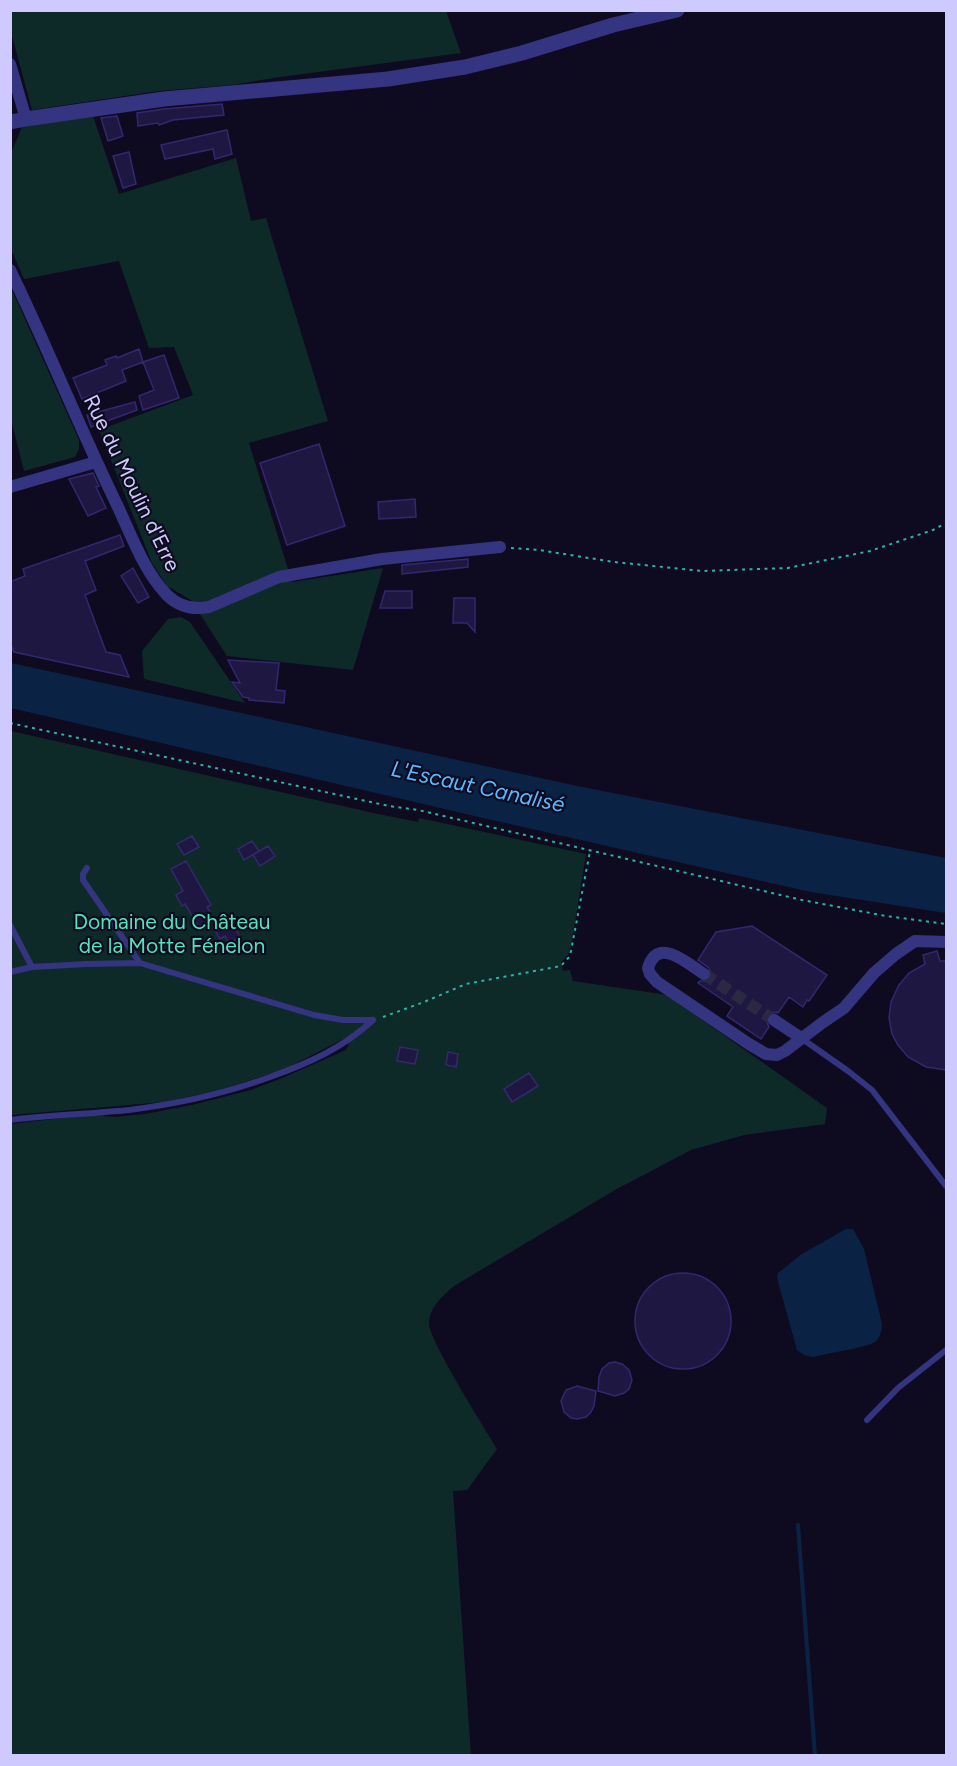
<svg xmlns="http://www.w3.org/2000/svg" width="957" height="1766" font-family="Figtree,sans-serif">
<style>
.green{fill:#0e2a28}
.water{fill:#0a2345}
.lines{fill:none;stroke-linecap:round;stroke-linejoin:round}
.stream{stroke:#0a2345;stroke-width:4}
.building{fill:#1e1741;stroke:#33286f;stroke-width:1.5}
.minor-tunnel{stroke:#2b2841;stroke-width:12;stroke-dasharray:12 6;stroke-linecap:butt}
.path{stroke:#28b5a7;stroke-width:2;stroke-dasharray:3 4.5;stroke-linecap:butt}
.service{stroke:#343481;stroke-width:6}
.minor{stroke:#343481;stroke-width:12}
.tertiary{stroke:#343481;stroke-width:15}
.labels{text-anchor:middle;stroke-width:4.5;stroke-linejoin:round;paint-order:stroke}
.street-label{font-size:21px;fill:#cecaff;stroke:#0e0b20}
.park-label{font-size:21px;fill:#51e4b9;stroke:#0e0b20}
.water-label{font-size:22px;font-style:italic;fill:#58b8ff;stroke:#0e0b20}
</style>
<rect width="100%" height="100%" fill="#0e0b20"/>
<!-- green -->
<path class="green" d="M10,11h436l15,42 -188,25 -40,7 -75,6 -126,19 -21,-78z
M93,116l26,78 117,-36 15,63 15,-3 62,203 -79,22 43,139 91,-14 -30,102 -126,-14 -36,-56 -24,-14 -15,-23 -53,-133 94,-35 -19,-48 -25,1 -30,-87 -95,18 -13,-30v-96l11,-26z
M11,288l68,152v9l-4,8 -51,14 -13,-52z
M181,617l9,5 55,81 -101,-24 -2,-28 26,-32z
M11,731l367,83 40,8 1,-4 167,36 -15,92 -3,9 -7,7 2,9 7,-1 3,11 94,14 160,113 -2,16 -81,11 -53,15 -76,40 -161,96c-12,11 -24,20 -25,37 -1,16 57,107 68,126l-30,41 -14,1 18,265 -460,-1 -1,-631 80,-9 25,2 30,-3 47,-9 59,-15 29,-11 66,-29 7,-16 -70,36 -67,21 -52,11 -153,13z"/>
<!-- water -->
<path class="water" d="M11,663l566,123 369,72v55l-135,-21 -332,-75 -468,-109z
M846,1229h7l11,20 18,75c0,7 -2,14 -7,18 -7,5 -51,12 -62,15l-9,-2 -7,-5 -20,-72 1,-5 24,-19z"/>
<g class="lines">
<!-- stream -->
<path class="stream" d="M798,1525l17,231"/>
</g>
<!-- building -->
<path class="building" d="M222,104l2,11 -51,5 -14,5 -1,-2 -20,3 -1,-13 27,-4z
M117,116l6,20 -15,5 -7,-23z
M227,130l5,24 -17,5 -2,-10 -48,10 -4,-14z
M129,152l7,32 -13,4 -10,-32z
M139,349l4,13 -21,8 4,11 -44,18 -9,-21 34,-13 -2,-5 11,-4 1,2z
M164,355l15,43 -36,12 -4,-14 15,-6 -11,-28z
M135,402l2,8 -46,17 -4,-12z
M319,444l26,82 -58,19 -27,-82z
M93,473l6,13 -3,1 10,21 -18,8 -19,-37z
M415,499l1,18 -37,2 -1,-17z
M120,535l4,11 -39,15 11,29 -11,5 21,57 14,3 9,22 -115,-25 -4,-10v-60l15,-6 -2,-7z
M468,559v8l-66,7v-9z
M133,568l16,29 -11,6 -17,-27z
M385,591h27v17h-32z
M454,598h21v34l-8,-9h-14z
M228,660l51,3 -3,27 9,1 -1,12 -35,-3v-2l-6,-1 -11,-15 8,1z
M192,836l7,11 -15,8 -7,-11z
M252,841l7,10 -15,9 -6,-11z
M268,846l7,10 -15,10 -7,-11z
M186,861l25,44 -4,2 6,11 -14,9 -14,-23 -3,2 -6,-11 7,-4 -12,-22z
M230,919l10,18 -11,6 -4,-7 -5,3 -6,-11z
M752,926l75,49 -18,26 -2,-1 -4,7 -14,-10 -11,16 -4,-1 -6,3 -2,5 3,7 -8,12 -34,-23 6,-9 -35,-24 2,-2h8l4,-6 -3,-7 -11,-8 18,-28z
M937,951l3,10h6v109l-20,-3 -18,-10 -10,-12 -6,-11 -3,-16 2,-16 8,-17 10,-12 16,-9 -2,-9z
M400,1047l18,3 -3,14 -18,-3z
M448,1052l10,2 -2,13 -10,-2z
M529,1073l9,13 -26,16 -8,-13z
M635 1321a48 48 0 1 1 96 0a48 48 0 1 1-96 0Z
M615,1362l7,2 7,6 3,10 -3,9 -5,4 -9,3 -17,-5 1,-14 3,-8 7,-6z
M577,1386l19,5 -2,15 -3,6 -5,5 -9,2 -6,-1 -7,-6 -3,-11 5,-11z"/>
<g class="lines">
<!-- minor-tunnel -->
<path class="minor-tunnel" d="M704,974l70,46"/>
<!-- path -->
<path class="path" d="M511,548l28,2 75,12 89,9 85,-3 82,-17 63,-21 13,-7
M10,723l379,83 29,4 384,90 84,16 60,8
M383,1017l41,-15 42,-18 95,-18 8,-9 2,-6 19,-100"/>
<!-- service -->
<path class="service" d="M87,868l-4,6v6l57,83
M10,925l22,42 -22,5
M32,967l55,-3 53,-1 174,52 29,5h30
M801,1038l47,33 24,19 74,96
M10,1120c40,-5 79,-6 119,-10 48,-6 95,-16 141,-33 39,-14 73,-29 103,-57
M867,1420l31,-32 48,-38"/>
<!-- minor -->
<path class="minor" d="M10,64l16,55
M10,270c38,78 70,159 108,237 14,30 26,64 49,88 11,11 26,15 42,12l70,-30 103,-18 118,-12
M10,487l86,-25
M704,974c-17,-11 -46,-38 -56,-6l2,6 7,8 92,62 17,10 11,1 8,-4 37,-28 22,-15 30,-35 22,-19 19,-13 31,1
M774,1020l27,18"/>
<!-- tertiary -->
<path class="tertiary" d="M10,122l16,-3 138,-20 224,-20 77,-12 57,-14 91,-28 64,-15"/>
</g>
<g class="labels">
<!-- street labels -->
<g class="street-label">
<text transform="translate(132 483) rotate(64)" y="7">Rue du Moulin d'Erre</text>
</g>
<!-- park labels -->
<g class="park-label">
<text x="172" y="929">Domaine du Château<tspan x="172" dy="24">de la Motte Fénelon</tspan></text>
</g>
<!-- water labels -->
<g class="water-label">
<text transform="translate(478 786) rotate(12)" y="8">L'Escaut Canalisé</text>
</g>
</g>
<!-- border -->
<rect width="957" height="1766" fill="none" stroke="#cecaff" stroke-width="24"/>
</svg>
